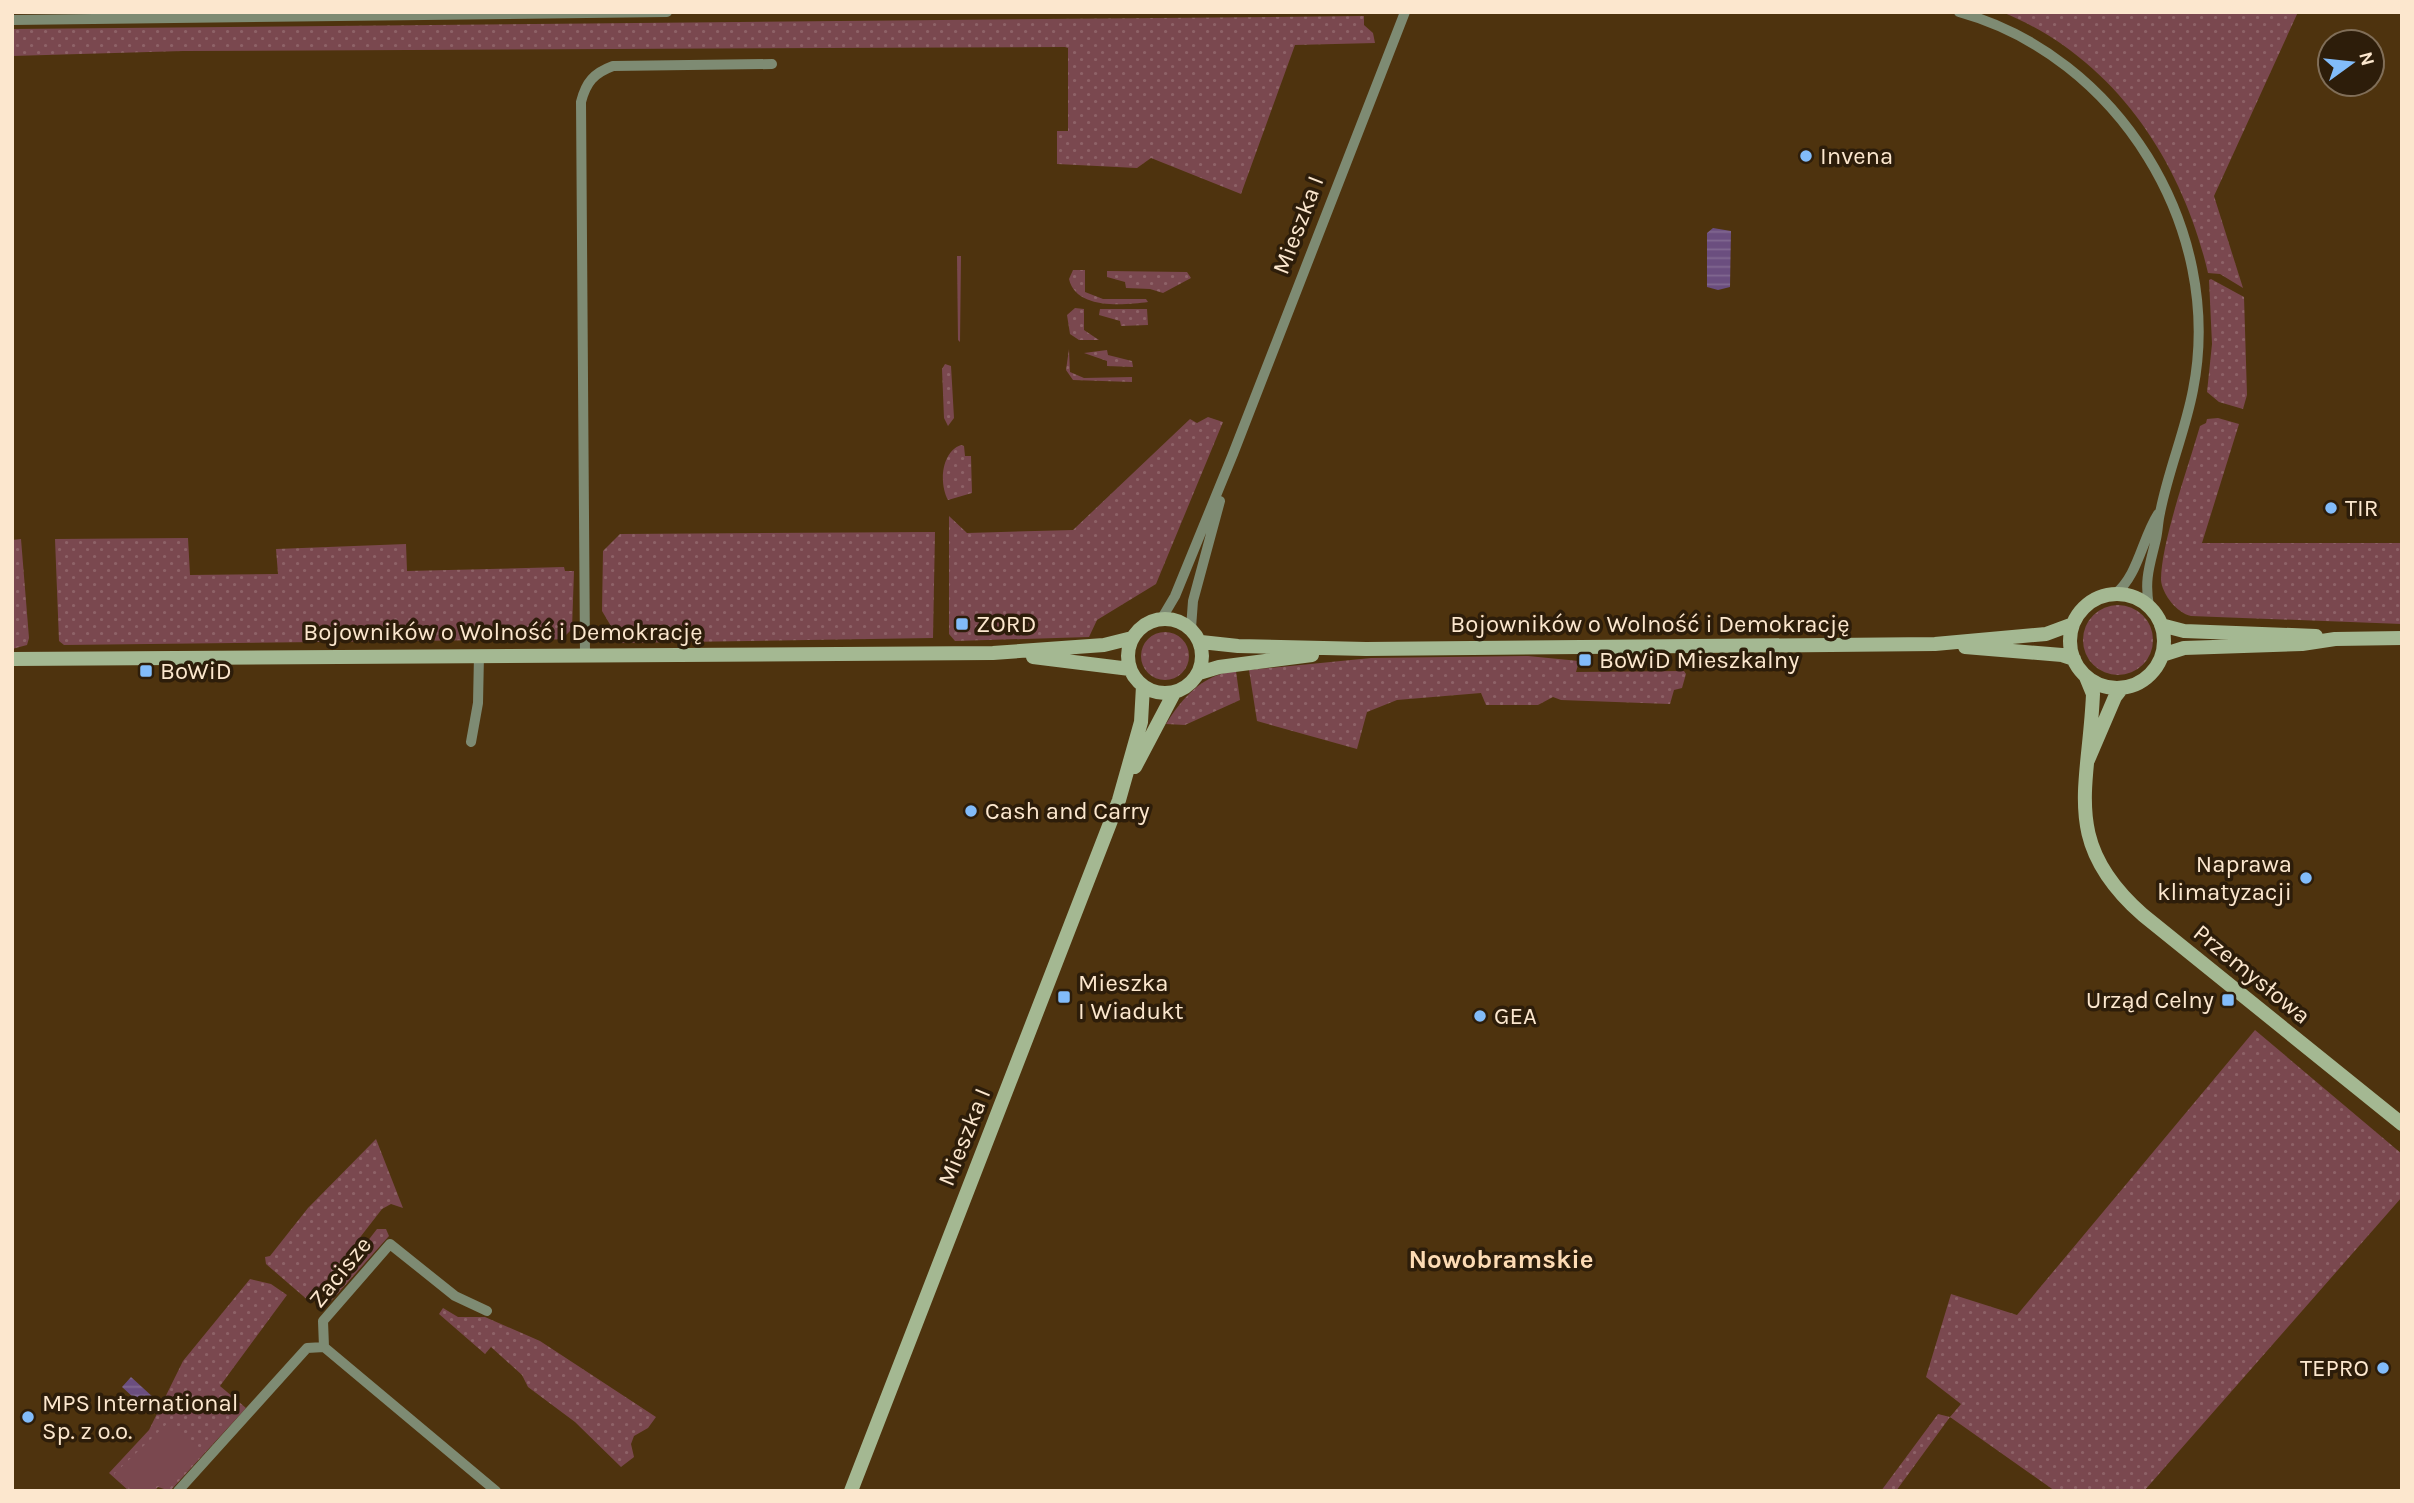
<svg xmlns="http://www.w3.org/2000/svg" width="2414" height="1503" font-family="Karla,sans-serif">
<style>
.grass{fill:url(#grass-dots)}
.park{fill:#7a484f}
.water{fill:url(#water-rules)}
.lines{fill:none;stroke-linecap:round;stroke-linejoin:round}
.street{stroke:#7e8b73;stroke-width:10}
.secondary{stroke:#a4b892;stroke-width:14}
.poi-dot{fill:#82bcfa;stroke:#2d1d0a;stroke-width:2.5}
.labels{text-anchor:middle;stroke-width:7;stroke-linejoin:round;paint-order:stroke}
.poi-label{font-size:24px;fill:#fce7ce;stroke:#2d1d0a;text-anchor:start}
.street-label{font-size:24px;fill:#fce7ce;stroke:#2d1d0a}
.neighbourhood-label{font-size:26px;font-weight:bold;fill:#fddbb4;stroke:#2d1d0a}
</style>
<defs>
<pattern id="grass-dots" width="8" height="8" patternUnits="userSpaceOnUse" patternTransform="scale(1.75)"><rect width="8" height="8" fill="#7a484f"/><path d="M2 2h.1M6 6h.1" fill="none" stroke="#8e6267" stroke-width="1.8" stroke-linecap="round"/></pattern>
<pattern id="water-rules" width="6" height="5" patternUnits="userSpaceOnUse" patternTransform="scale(1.75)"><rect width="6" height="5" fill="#6b4e7f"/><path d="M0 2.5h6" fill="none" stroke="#816890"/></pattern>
</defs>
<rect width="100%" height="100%" fill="#4e330e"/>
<!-- grass -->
<path class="grass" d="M2002,12h296l-84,184 29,92 -23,-14 -12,-1c-26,-113 -95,-216 -206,-261z
M1364,16v9l9,8 2,10 -80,2 -54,149 -90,-36 -14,10 -80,-4v-33h11v-83l-3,-1 -882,4 -171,5v-27z
M957,256h4l-1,86 -2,-2z
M1073,270h12v22l18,7h43l2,3c-24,3 -72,8 -79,-23z
M1107,271l80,1 4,6 -28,15 -13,-4 -24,-1 -1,-6 -18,-5z
M2211,279l33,18 3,98 -4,14 -24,-7 -12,-10 5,-48 -3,-64z
M1075,308l9,1v21l15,10h-20l-9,-6 -3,-19z
M1100,309h47l1,16 -27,1 -1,-5 -21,-6z
M1069,349l1,23 14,6 48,-1v5l-59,-2 -7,-10z
M1107,350l1,5 24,6 1,6 -26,-1v-5l-23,-8z
M945,364l6,2 3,52 -6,8 -4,-8 -2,-49z
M1208,417l15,5 -67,162 -59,36 -8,17 -134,4 -6,-7v-118l18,17 106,-3 117,-111 7,4z
M2218,418l21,6 -37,119h200v81l-211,-8c-14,-3 -29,-22 -30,-36 0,-38 28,-115 39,-154l6,-3 1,-4z
M961,445l3,1 1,10h6l1,37 -24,7c-9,-16 -7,-48 13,-55z
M935,532l-2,106 -312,5 -19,-32 1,-60 17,-17z
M188,538l2,37 88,-1 -2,-25 130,-5 1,27 157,-4 1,4h9l-2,58 -10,10 -56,3 -3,-6 -13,4 -426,5 -5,-4 -4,-102z
M21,539l8,99 -2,7 -15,4v-109z
M2083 640a35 35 0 1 1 70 0a35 35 0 1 1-70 0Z
M1141 656a24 24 0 1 1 48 0a24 24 0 1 1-48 0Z
M1528,656l51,5 -3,11 108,-1 2,3 -4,14 -8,2 -4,14 -109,-4 -8,-3 -15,8h-52l-5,-12 -84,7 -30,12 -10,37 -100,-28 -8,-51 122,-12z
M1236,671l4,29 -55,25 -19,-1c17,-27 37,-50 70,-53z
M2255,1030l147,124v43l-258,294h-89l-105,-74 -54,74h-15l57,-77 12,3 11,-13 -35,-27 25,-83 66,21z
M376,1139l27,69 -12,-4 -9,5 -72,93 -44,-38 -1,-7 5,-1 38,-48z
M377,1229h9l3,7 -66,74 -2,-7 4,-7z
M250,1279l21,5 16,11 -67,91 26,22 -76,83 -12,-4 -4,4h-25l-20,-18 40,-43 34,-69z
M443,1308l15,9h27l55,24 116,76 -8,11 -14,8 -3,8 3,13 -13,10 -46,-45 -47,-35 -6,-12 -31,-28 -6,7 -46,-40z"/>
<!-- park -->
<path class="park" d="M170,1421l33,30 -35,39 -9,-7 -7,8h-20l-18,-17z"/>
<!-- water -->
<path class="water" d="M1713,228l18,3 -1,56 -12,3 -11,-3v-54z
M131,1377l23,21 -9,10 -23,-21z"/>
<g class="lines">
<!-- street -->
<path class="street" d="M1959,12c159,44 266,216 234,378 -8,42 -25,81 -33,123 -2,8 -2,17 -4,26 -6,26 -12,40 -7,67
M12,20l655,-8
M2115,594c23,-18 27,-55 43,-80
M1162,618l13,-22 58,-142 172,-442
M1191,628l2,-27 27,-100
M585,654l-4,-552c5,-20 13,-29 32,-36l159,-2
M471,742l7,-39 1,-48
M487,1311l-32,-15 -65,-52 -67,77 1,26 172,144
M178,1491l129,-143 17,-1"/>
<!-- secondary -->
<path class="secondary" d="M2070 641a47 47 0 1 1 94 0a47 47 0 1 1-94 0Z
M1128 656a37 37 0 1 1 74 0a37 37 0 1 1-74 0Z
M2161,625l23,6 132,5
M1201,642l37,4 128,3 569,-5 111,-10 27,-10
M1965,647l97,8 12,4
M2162,655l22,-7 118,-4 33,-5 67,-1
M1033,657l97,12
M12,659l981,-6 111,-8 28,-7
M1199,673l20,-6 93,-12
M2086,677l7,17c-4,95 -33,148 50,221l259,209
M2088,760l27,-63 7,-9
M1135,767l39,-74
M851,1491l268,-691 22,-78 2,-36"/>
</g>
<!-- markers -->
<g class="poi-dot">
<circle cx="1806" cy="156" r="7"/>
<circle cx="2331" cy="508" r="7"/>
<rect x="955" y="617" width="14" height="14" rx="3.5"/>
<rect x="1578" y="653" width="14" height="14" rx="3.5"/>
<rect x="139" y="664" width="14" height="14" rx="3.5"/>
<circle cx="971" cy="811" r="7"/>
<circle cx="2306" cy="878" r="7"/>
<rect x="1057" y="990" width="14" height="14" rx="3.5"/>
<rect x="2221" y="993" width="14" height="14" rx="3.5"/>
<circle cx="1480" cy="1016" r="7"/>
<circle cx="2383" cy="1368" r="7"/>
<circle cx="28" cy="1417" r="7"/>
</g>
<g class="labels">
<!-- poi labels -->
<g class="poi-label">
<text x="1820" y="164">Invena</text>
<text x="2345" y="516">TIR</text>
<text x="976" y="632">ZORD</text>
<text x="1599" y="668">BoWiD Mieszkalny</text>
<text x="160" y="679">BoWiD</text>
<text x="985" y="819">Cash and Carry</text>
<text x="2292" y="872" text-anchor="end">Naprawa<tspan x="2292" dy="28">klimatyzacji</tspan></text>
<text x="1078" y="991">Mieszka<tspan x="1078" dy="28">I Wiadukt</tspan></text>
<text x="2214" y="1008" text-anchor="end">Urząd Celny</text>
<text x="1494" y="1024">GEA</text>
<text x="2369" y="1376" text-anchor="end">TEPRO</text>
<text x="42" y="1411">MPS International<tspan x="42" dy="28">Sp. z o.o.</tspan></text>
</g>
<!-- street labels -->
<g class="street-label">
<text transform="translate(1298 225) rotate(-69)" y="8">Mieszka I</text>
<text x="1650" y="632">Bojowników o Wolność i Demokrację</text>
<text x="503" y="640">Bojowników o Wolność i Demokrację</text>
<text transform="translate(2252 974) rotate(39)" y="8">Przemysłowa</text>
<text transform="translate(964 1137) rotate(-68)" y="8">Mieszka I</text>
<text transform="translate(340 1272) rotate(-51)" y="8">Zacisze</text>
</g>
<!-- neighbourhood labels -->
<g class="neighbourhood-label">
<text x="1501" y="1268">Nowobramskie</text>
</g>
</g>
<!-- border -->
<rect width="2414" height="1503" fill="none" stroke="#fce7ce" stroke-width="28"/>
<!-- north arrow -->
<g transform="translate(2351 63) rotate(75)"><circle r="33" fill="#2d1d0a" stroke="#806e58" stroke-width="2"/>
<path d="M0-5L12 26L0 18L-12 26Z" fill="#82bcfa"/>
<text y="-10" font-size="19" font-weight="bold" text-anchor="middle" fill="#fce7ce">N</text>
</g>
</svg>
